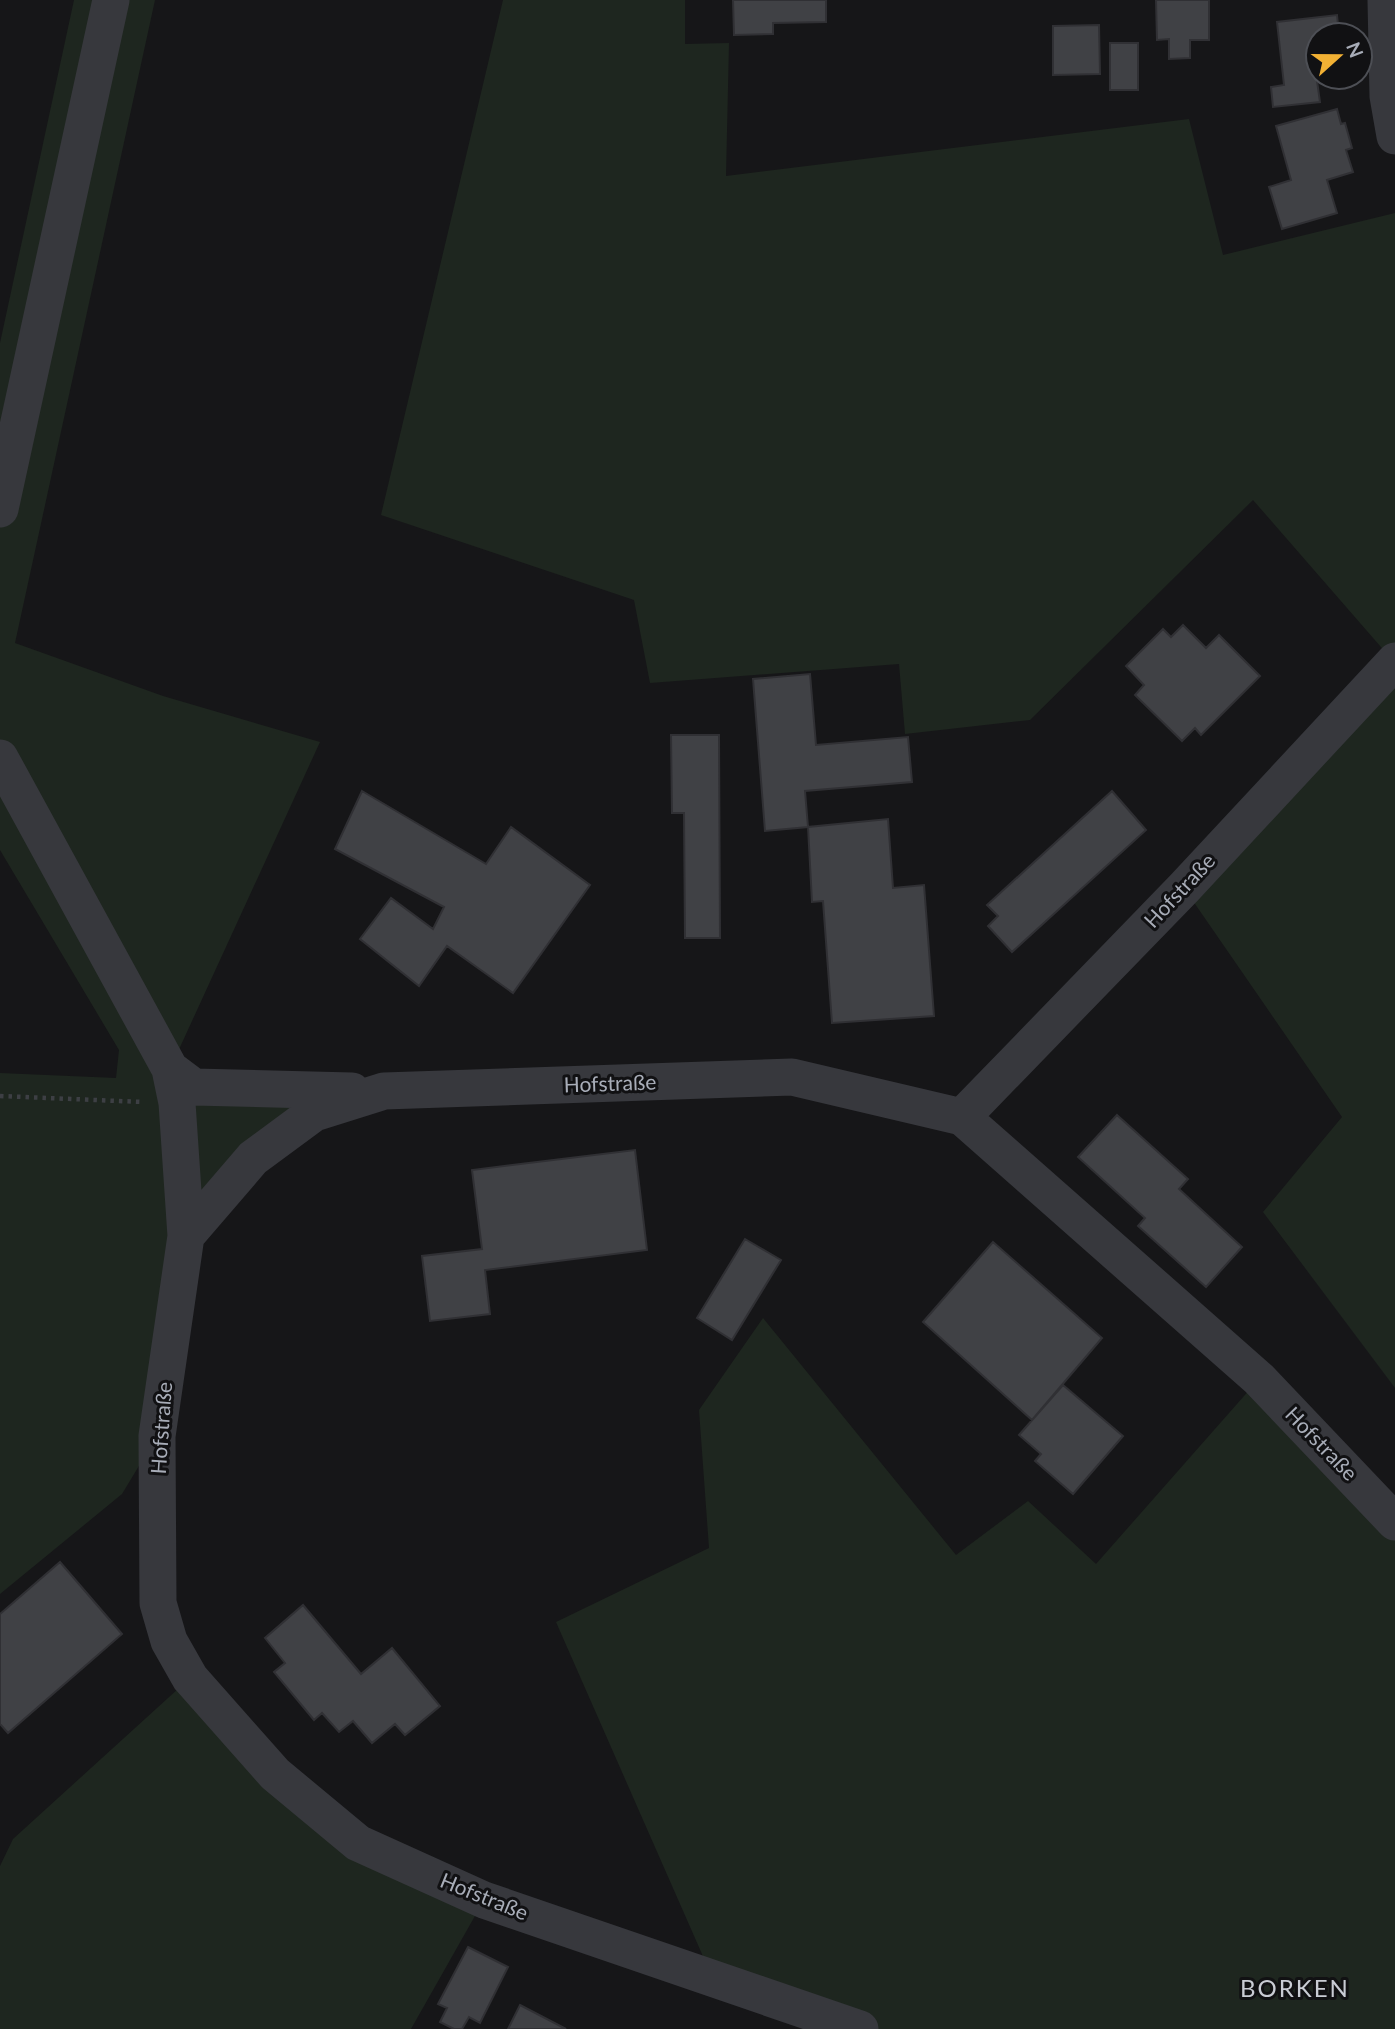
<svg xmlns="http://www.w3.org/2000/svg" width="1395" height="2029" font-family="Lato,sans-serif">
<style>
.green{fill:#1e261f}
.building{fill:#404145;stroke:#303034;stroke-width:2}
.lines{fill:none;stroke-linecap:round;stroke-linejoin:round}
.path{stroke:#3d3f44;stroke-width:4.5;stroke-dasharray:3.5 5;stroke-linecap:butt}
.street{stroke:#37383d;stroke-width:37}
.labels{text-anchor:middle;stroke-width:6;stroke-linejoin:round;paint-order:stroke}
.street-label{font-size:21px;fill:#a8adb8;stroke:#111113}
.quarter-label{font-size:24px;letter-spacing:2px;fill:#c9ccd4;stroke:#111113}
</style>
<rect width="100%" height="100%" fill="#161618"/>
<!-- green -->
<path class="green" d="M74,0h81l-140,643 148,53 157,46 -150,327 144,44 -128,123 -29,200 -35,58 -122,100v-521l116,5 3,-28 -119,-200v-507z
M503,0h182v44l44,-1 -3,133 463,-57 34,136 172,-42v1175l-132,-176 79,-95 -158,-229 210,-226 -141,-162 -223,220 -125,14 -6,-70 -249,19 -16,-83 -253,-85z
M763,1318l193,237 72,-54 68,63 163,-185 136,143v507h-535l-147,-50 -157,-357 153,-74 -10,-138z
M190,1678l85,96 209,126 -73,129h-411v-163l13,-27z"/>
<!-- building -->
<path class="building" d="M733,0h93v22l-53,1v11l-39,1z
M1156,0h53v40h-19v18l-21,1v-20l-12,1z
M1337,15l2,20h-21v42l26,1 -27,3 3,21 -47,5 -2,-20 13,-2 -7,-63z
M1099,25l1,49 -47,1v-49z
M1110,43h28v47h-28z
M1337,109l4,15 4,-1 7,25 -6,2 7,22 -26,8 10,33 -55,16 -13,-42 22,-7 -15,-54z
M1183,625l23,23 13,-13 41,41 -59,59 -6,-7 -13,13 -47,-46 9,-10 -18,-19 37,-37 8,8z
M810,674l6,71 92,-8 4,45 -107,9 3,36 -43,4 -12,-152z
M671,735h48l1,203h-35l-1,-125h-12z
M362,791l124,73 25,-37 79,58 -77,108 -66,-47 -28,40 -59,-47 31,-41 42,31 11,-22 -109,-58z
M1112,791l34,39 -134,122 -24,-26 10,-10 -11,-11z
M888,819l5,69 31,-3 10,131 -102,7 -9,-122 -11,1 -4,-75z
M1117,1115l71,64 -9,10 63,58 -36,40 -68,-61 7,-8 -67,-61z
M635,1150l12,100 -162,20 5,44 -60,7 -8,-65 60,-7 -10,-79z
M745,1239l36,21 -49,80 -35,-22z
M993,1242l109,96 -70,82 -109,-98z
M1063,1385l60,51 -50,58 -38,-33 6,-7 -22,-19z
M60,1562l62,72 -114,99 -8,-9v-110z
M303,1605l58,69 31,-26 48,58 -35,29 -10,-11 -23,19 -19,-22 -14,11 -17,-19 -8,7 -40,-48 11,-9 -20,-25z
M468,1947l40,20 -28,56 -11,-6 -7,12h-8l-14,-7 7,-14 -9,-4z
M520,2005l46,24h-58z"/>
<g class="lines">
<!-- path -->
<path class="path" d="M0,1096l143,6"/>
<!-- street -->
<path class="street" d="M1386,0l2,96 7,40
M0,509l111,-509
M0,758l170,311 7,34 9,133
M170,1069l24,18 158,4
M962,1117l222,-229 211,-227
M860,2029l-376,-129 -126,-57 -83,-69 -85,-96 -21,-37 -11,-38 -1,-167 29,-200 67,-78 61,-45 70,-22 408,-14 170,40 297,262 136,143"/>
</g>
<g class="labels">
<!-- street labels -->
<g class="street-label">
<text transform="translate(1180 891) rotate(-47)" y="7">Hofstraße</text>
<text transform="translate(610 1084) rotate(-2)" y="7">Hofstraße</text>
<text transform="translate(162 1428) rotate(-86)" y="7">Hofstraße</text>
<text transform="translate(1321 1444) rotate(46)" y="7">Hofstraße</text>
<text transform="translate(484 1897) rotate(22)" y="7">Hofstraße</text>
</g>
<!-- quarter labels -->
<g class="quarter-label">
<text x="1295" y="1997">BORKEN</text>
</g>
</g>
<!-- north arrow -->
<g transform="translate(1339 56) rotate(69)"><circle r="33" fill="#111113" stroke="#4d4f55" stroke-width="2"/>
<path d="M0-5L12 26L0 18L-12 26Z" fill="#f2b134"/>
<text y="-10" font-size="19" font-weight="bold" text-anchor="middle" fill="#a8adb8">N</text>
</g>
</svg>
